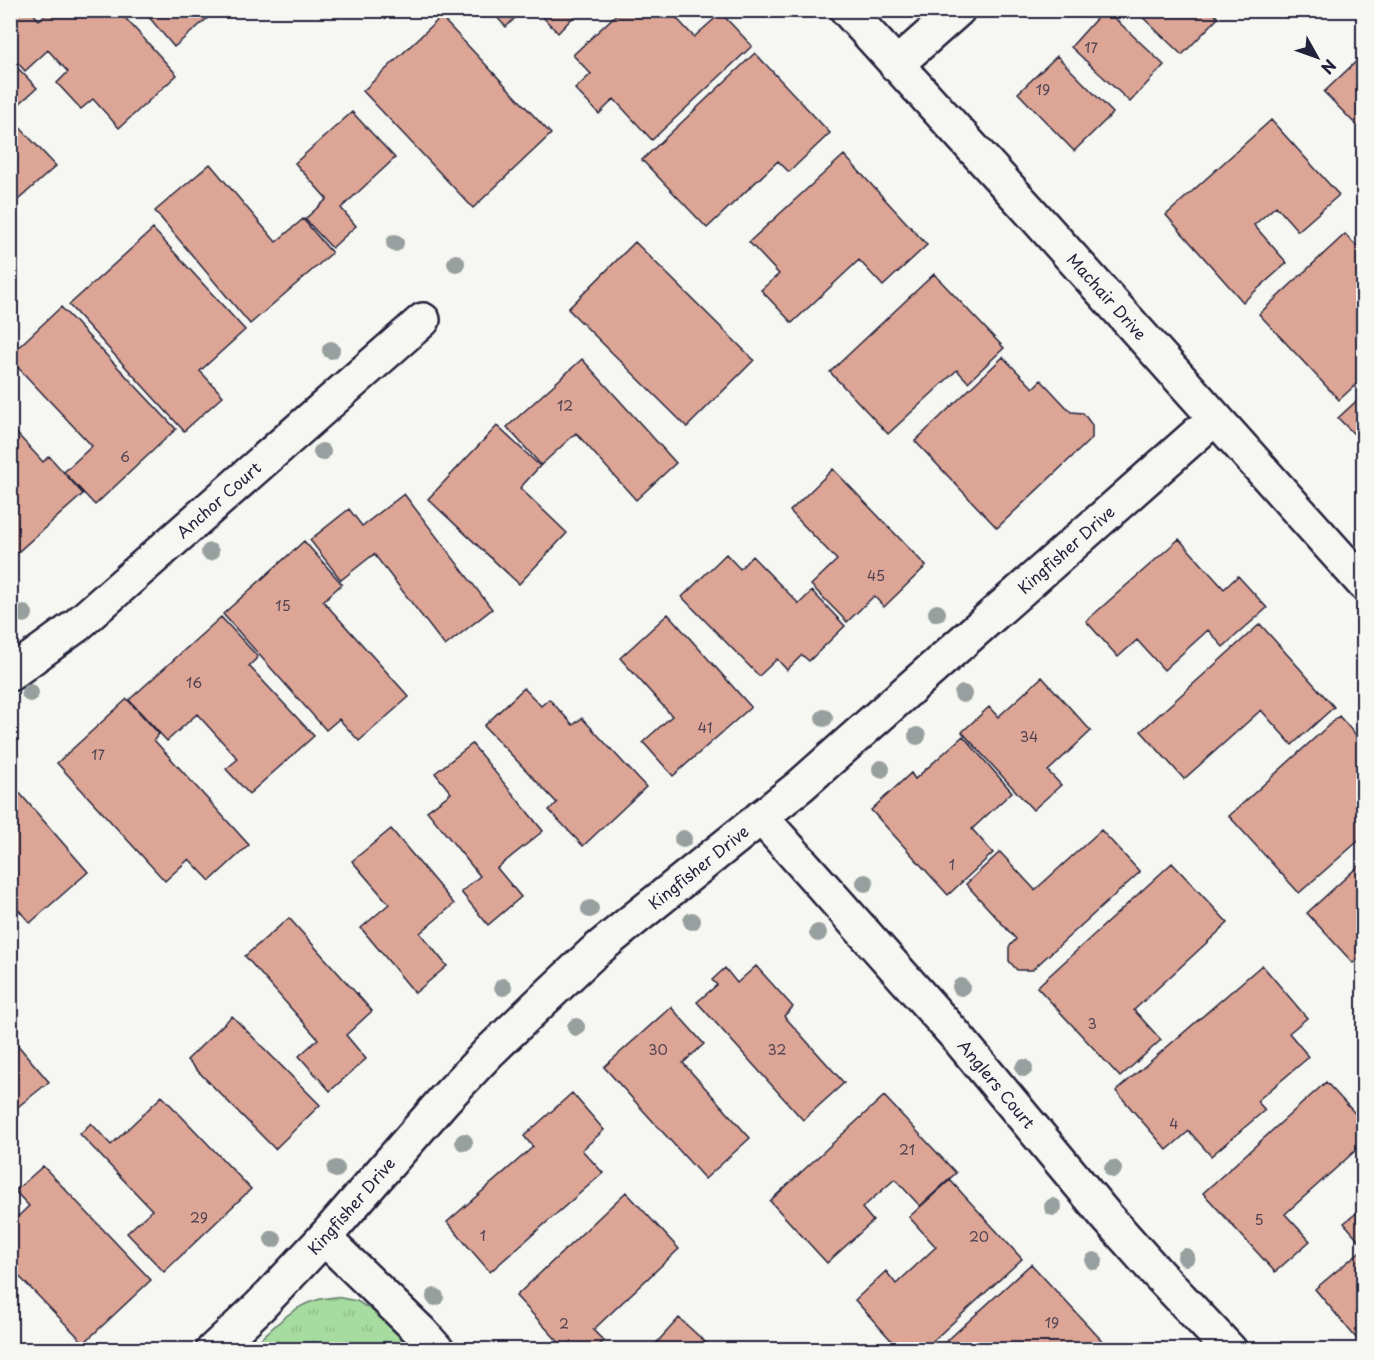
<svg xmlns="http://www.w3.org/2000/svg" width="1374" height="1360" font-family="'Playpen Sans',sans-serif">
<style>
.park{fill:url(#park-tufts);stroke:#647f6d;stroke-width:1.5}
.building{fill:#dda595;stroke:#22223b;stroke-width:1.5}
.lines{fill:none;stroke-linecap:round;stroke-linejoin:round}
.minor-casing{stroke:#22223b;stroke-width:38}
.minor{stroke:#f6f6f2;stroke-width:33}
.tree{fill:#97a09e}
.labels{text-anchor:middle;stroke-width:4.5;stroke-linejoin:round;paint-order:stroke}
.number-label{font-size:14px;fill:#514352}
.street-label{font-size:16px;fill:#22223b;stroke:#f6f6f2}
</style>
<defs>
<pattern id="park-tufts" width="24" height="20" patternUnits="userSpaceOnUse" patternTransform="scale(1.5)"><rect width="24" height="20" fill="#a6dc9f"/><path d="M3 7l-1-3M5 7V3M7 7l1-3M15 17l-1-3M17 17v-4M19 17l1-3" fill="none" stroke="#8fbc8a"/></pattern>
</defs>
<rect width="100%" height="100%" fill="#f6f6f2"/>
<filter id="ink" filterUnits="userSpaceOnUse"><feTurbulence type="fractalNoise" baseFrequency=".0167" numOctaves="2"/><feDisplacementMap in="SourceGraphic" scale="12" xChannelSelector="R" yChannelSelector="G"/><feConvolveMatrix kernelMatrix="1 2 1 2 8 2 1 2 1" color-interpolation-filters="sRGB"/></filter>
<g filter="url(#ink)">
<!-- park -->
<path class="park" d="M336,1297l21,4 21,13 36,35h-164c20,-18 40,-42 67,-49 6,-2 13,-2 19,-3z"/>
<!-- building -->
<path class="building" d="M22,10h8l9,10 8,-7 -2,-3h73l59,65 -58,53 -26,-29 -12,10 -24,-26 11,-11 -20,-22 -23,21 -15,-17v-33z
M143,10h74l-43,37z
M490,10h33l-17,17z
M536,10h44l-22,23z
M621,10h48l25,27 27,-24 31,33 -100,94 -38,-41 -15,15 -24,-25 16,-15 -18,-19z
M1104,10h2l58,55 -34,37 -59,-55z
M1135,10h76l7,8 -36,37z
M441,17l110,117 -78,74 -110,-117z
M755,53l75,80 -41,39 -11,-11 -71,67 -65,-68z
M1364,54v79l-40,-41z
M1057,56l56,57 -39,38 -56,-58z
M10,60l27,28 -27,24z
M352,112l43,46 -54,50 15,18 -24,22 -27,-29 22,-20 -32,-36z
M10,117l46,49 -46,41z
M1271,120l68,75 -41,36 -22,-25 -22,19 33,38 -44,39 -77,-87z
M844,155l83,90 -44,41 -24,-26 -67,63 -31,-33 18,-16 -30,-32z
M210,164l66,78 27,-23 29,34 -82,71 -95,-113z
M153,229l92,101 -45,41 23,25 -39,35 -115,-126z
M1345,234l19,20v123l-25,23 -80,-86z
M635,242l119,118 -67,67 -119,-118z
M934,274l70,74 -36,34 -11,-12 -69,64 -58,-62z
M61,307l115,122 -81,76 -31,-33 28,-26 -82,-87v-4z
M1003,357l30,31 8,-8 30,32 12,1 9,12v13l-95,90 -82,-87z
M582,359l94,104 -40,37 -60,-67 -35,32 -34,-38z
M1364,394v50l-26,-26z
M10,426l33,36 6,-6 34,38 -73,65z
M497,426l43,40 -20,22 47,45 -48,51 -91,-85z
M833,469l93,97 -42,41 -10,-11 -27,26 -36,-37 26,-25 -47,-49z
M404,494l88,115 -47,37 -71,-92 -33,26 -31,-40 39,-31 13,17z
M1179,539l45,50 14,-13 29,32 -44,39 -15,-17 -44,40 -27,-30 -19,17 -32,-36z
M304,541l38,43 -19,17 86,96 -50,44 -20,-22 -13,11 -103,-116z
M726,554l14,15 12,-13 47,48 13,-13 33,35 -36,35 -7,-6 -15,15 -10,-11 -18,17 -77,-79z
M668,614l83,93 -78,69 -30,-34 29,-26 -52,-58z
M221,617l37,40 -9,9 65,70 -65,58 -23,-25 12,-10 -41,-45 -30,27 -38,-41z
M1260,624l74,83 -42,38 -31,-35 -77,69 -43,-48z
M1042,677l49,54 -43,40 13,14 -28,25 -71,-78 27,-25 9,10z
M524,688l17,18 8,-7 24,26 9,-7 64,69 -63,59 -34,-36 8,-7 -73,-77z
M127,699l32,35 -5,6 95,105 -39,36 -21,-22 -24,22 -108,-118z
M1339,716l25,28v92l-65,57 -70,-77z
M963,736l49,56 -40,37 21,24 -45,42 -77,-85 40,-37 4,6z
M472,744l71,87 -46,37 24,29 -33,28 -27,-33 19,-16 -53,-65 24,-18 -16,-20z
M10,782l78,90 -58,51 -20,-23z
M391,829l63,75 -34,29 27,33 -32,27 -54,-65 28,-24 -37,-43z
M1101,830l39,42 -108,98h-15l-8,-9v-14l7,-8 -50,-55 34,-32 35,38z
M1364,861v93l-11,9 -46,-50z
M1172,863l56,60 -94,87 27,30 -41,37 -83,-90z
M289,918l83,93 -26,24 20,24 -36,32 -31,-35 19,-17 -73,-83z
M1262,965l45,53 -18,15 20,24 -52,44 8,9 -54,46 -22,-25 -22,19 -51,-59z
M756,966l37,41 -9,9 60,67 -41,37 -106,-118 20,-17 -5,-5 13,-12 12,15z
M671,1007l33,37 -21,19 67,75 -45,41 -101,-112z
M232,1016l88,89 -45,44 -88,-89z
M10,1036l39,46 -39,31z
M1326,1082l38,41v20l-79,71 25,27 -35,31 -72,-79z
M572,1093l32,37 -22,20 21,23 -113,99 -43,-50 86,-75 -9,-11z
M162,1096l89,93 -87,83 -37,-39 25,-23 -72,-76 11,-11 20,22z
M884,1096l72,77 -36,33 -25,-27 -33,29 11,13 -46,42 -57,-62z
M43,1166l108,114 -67,63 -74,-76v-43l19,-18 -14,-15z
M950,1180l72,79 -99,91h-23l-45,-50 31,-29 10,13 40,-37 -27,-30z
M626,1192l53,57 -86,81 11,11 -10,9h-28l-50,-54z
M1364,1207v39l-20,-23z
M1364,1248v93l-3,3 -46,-55z
M1031,1264l75,81 -4,5h-165z
M679,1318l35,32h-64z"/>
<g class="lines">
<defs>
<g id="minor">
<path id="s1" d="M847,10l183,201 334,373"/>
<path d="M896,65l62,-55"/>
<path id="s2" d="M10,674l66,-48 347,-306"/>
<path id="s3" d="M761,817l196,220 149,179 51,57 73,77"/>
<path d="M324,1238l97,94 16,18"/>
<path id="s4" d="M213,1350l47,-44 64,-68 119,-137 46,-49 53,-51 51,-48 39,-32 168,-135 415,-368"/>
</g>
</defs>
<!-- minor casing -->
<use href="#minor" class="minor-casing"/>
<!-- minor -->
<use href="#minor" class="minor"/>
</g>
<!-- trees -->
<g class="tree">
<circle cx="395" cy="243" r="9"/>
<circle cx="456" cy="263" r="9"/>
<circle cx="331" cy="350" r="9"/>
<circle cx="322" cy="452" r="9"/>
<circle cx="210" cy="552" r="9"/>
<circle cx="937" cy="613" r="9"/>
<circle cx="24" cy="614" r="9"/>
<circle cx="30" cy="693" r="9"/>
<circle cx="963" cy="694" r="9"/>
<circle cx="824" cy="718" r="9"/>
<circle cx="917" cy="736" r="9"/>
<circle cx="881" cy="769" r="9"/>
<circle cx="683" cy="839" r="9"/>
<circle cx="865" cy="883" r="9"/>
<circle cx="590" cy="909" r="9"/>
<circle cx="692" cy="921" r="9"/>
<circle cx="818" cy="933" r="9"/>
<circle cx="503" cy="987" r="9"/>
<circle cx="961" cy="987" r="9"/>
<circle cx="576" cy="1027" r="9"/>
<circle cx="1024" cy="1068" r="9"/>
<circle cx="464" cy="1142" r="9"/>
<circle cx="336" cy="1169" r="9"/>
<circle cx="1113" cy="1169" r="9"/>
<circle cx="1053" cy="1207" r="9"/>
<circle cx="273" cy="1239" r="9"/>
<circle cx="1186" cy="1257" r="9"/>
<circle cx="1094" cy="1261" r="9"/>
<circle cx="435" cy="1297" r="9"/>
</g>
</g>
<g class="labels">
<!-- number labels -->
<g class="number-label">
<text x="1091" y="53">17</text>
<text x="1043" y="95">19</text>
<text x="565" y="411">12</text>
<text x="125" y="462">6</text>
<text x="876" y="581">45</text>
<text x="283" y="611">15</text>
<text x="194" y="688">16</text>
<text x="705" y="733">41</text>
<text x="1029" y="742">34</text>
<text x="98" y="760">17</text>
<text x="952" y="870">1</text>
<text x="1092" y="1029">3</text>
<text x="658" y="1055">30</text>
<text x="777" y="1055">32</text>
<text x="1174" y="1129">4</text>
<text x="907" y="1155">21</text>
<text x="199" y="1223">29</text>
<text x="1259" y="1225">5</text>
<text x="483" y="1241">1</text>
<text x="979" y="1242">20</text>
<text x="1052" y="1328">19</text>
<text x="564" y="1329">2</text>
</g>
<!-- street labels -->
<g class="street-label">
<text dy="6" stroke="none"><textPath href="#s1" startOffset="387">Machair Drive</textPath></text>
<text dy="6" stroke="none"><textPath href="#s2" startOffset="272">Anchor Court</textPath></text>
<text dy="6" stroke="none"><textPath href="#s4" startOffset="1172">Kingfisher Drive</textPath></text>
<text dy="6" stroke="none"><textPath href="#s4" startOffset="686">Kingfisher Drive</textPath></text>
<text dy="6" stroke="none"><textPath href="#s3" startOffset="356">Anglers Court</textPath></text>
<text dy="6" stroke="none"><textPath href="#s4" startOffset="200">Kingfisher Drive</textPath></text>
</g>
</g>
<!-- margin -->
<rect width="1374" height="1360" fill="none" stroke="#f6f6f2" stroke-width="36"/>
<rect x="18" y="18" width="1338" height="1324" fill="none" stroke="#22223b" stroke-width="2" filter="url(#ink)"/>
<!-- north arrow -->
<g transform="translate(1317 57) rotate(130)" stroke="#f6f6f2" stroke-width="4.5" paint-order="stroke">
<path d="M0-4.5L10 22L0 15L-10 22Z" fill="#22223b"/>
<text y="-9" font-size="16" font-weight="bold" text-anchor="middle" fill="#22223b">N</text>
</g>
</svg>
